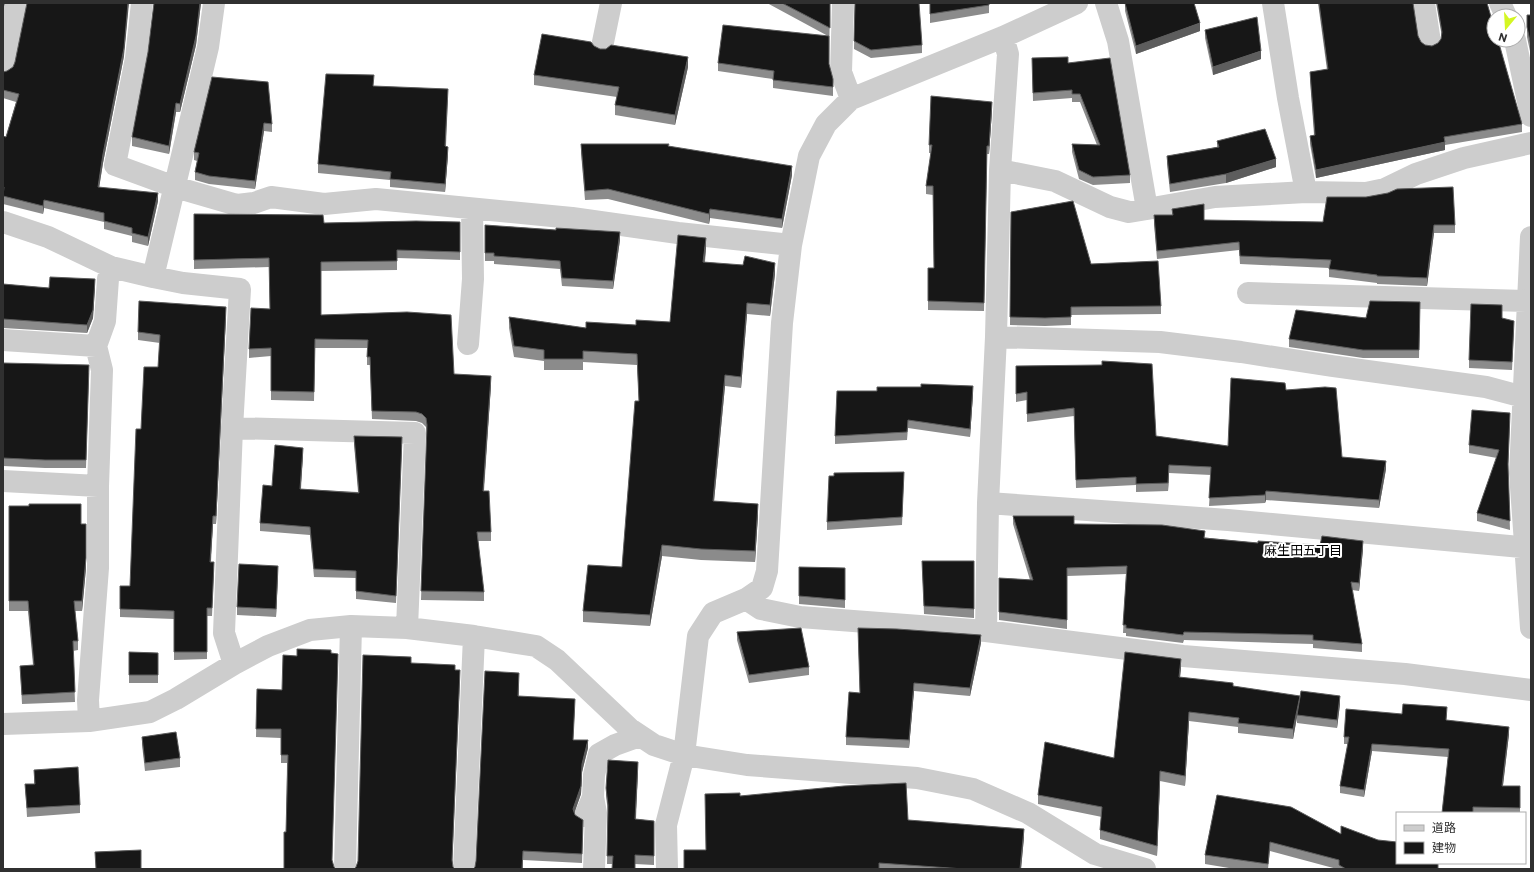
<svg xmlns="http://www.w3.org/2000/svg" width="1534" height="872" font-family="Commissioner,'Noto Sans JP',sans-serif">
<style>
.lines{fill:none;stroke-linecap:round;stroke-linejoin:round}
.street{stroke:#cdcdcd;stroke-width:22}
.wall{fill:#8b8b8b}
.shaded-wall{fill:#5d5d5d}
.building{fill:#171717;stroke:#5d5d5d}
.labels{text-anchor:middle;stroke-width:4;stroke-linejoin:round;paint-order:stroke}
.neighbourhood-label{font-size:13px;fill:#000;stroke:#fff}
</style>
<rect width="100%" height="100%" fill="#fff"/>
<g class="lines">
<!-- street -->
<path class="street" d="M142,3l-6,55 -21,107 60,22 62,18 17,-2 17,-6 53,7 52,-5 196,19 106,15 113,12
M843,3l-2,69 10,27
M1106,3l12,38 29,168 68,-12 91,-5
M1273,3l15,95 18,94 60,1 19,-4 31,-15 48,-16 67,-15
M1424,3l6,39
M1500,3l6,13
M1003,37l5,17 -8,116 -4,167 -8,166 240,17 303,28
M1515,40l16,76
M602,47l9,-44
M3,68l13,-65
M1000,170l55,11 55,26 19,5 18,-3
M3,222l45,15 63,30
M1531,237l-11,236 11,155
M153,277l30,6 57,6 -8,139 183,5 -8,195
M1248,293l279,8
M996,337l164,5 81,10 91,14 154,21 45,12
M3,340l93,6
M468,344l5,-65 -1,-70
M232,428l-8,205 10,31
M3,481l95,5
M746,599l15,10 39,8 186,14 197,25 222,18 126,16
M986,631l2,-128
M89,721l-1,-21 10,-132v-82l4,-116 -6,-24 9,-25 3,-42 3,-12 42,10 55,-230 6,-44
M3,724l86,-3 61,-9 26,-13 58,-35 34,-18 42,-16 41,-4 56,2 67,8 62,10 21,14 73,69 24,16 30,10 63,10 170,13 56,11 55,24 67,41 50,15
M593,797l3,16 -2,56
M585,816l8,-19 1,-22 5,-21 16,-9 25,-9
M345,869l6,-243
M464,869l10,-233
M667,869l-1,-44 18,-70 14,-119 15,-23 33,-14 16,-11 5,-17 15,-248 9,-78 18,-89 17,-32 25,-25 152,-62 74,-34"/>
</g>
<!-- wall -->
<path class="wall" d="M154,3h47l-5,42 -16,67h-4l-7,42 -37,-8v-9l16,-85z
M767,3h63l-1,61 4,23v9l-60,-8v-9l-55,-8v-8l110,-27z
M855,3l67,42v8l-51,5 -17,-9z
M930,3h59v10l-59,10z
M1125,3l75,28 -64,23 -11,-43z
M1318,3h95l5,33 3,6 4,3 7,1 6,-3 3,-4 1,-2 -6,-34h51l35,121v8l-77,13v5l-129,28 -6,-34v-8l4,-1 -4,-55v-8l17,-2z
M1527,15h4v41l-4,-19z
M1205,30l56,29 -48,16 -8,-37z
M594,46l6,3 88,18 -13,58 -60,-10v-10l2,-8 -83,-12v-10z
M124,56l-21,107 -4,24 59,14 -10,45 -16,-4v-6l-28,-7v-7l-60,-14 -1,6 -40,-10v-68l3,1 10,-35 -13,-4v-26z
M1032,58l36,5 62,112v8l-37,2 -14,-6 -7,-27v-8l25,1 -17,-43h-8v-4l-39,3z
M212,77l60,47v8l-8,-1 -9,58 -46,-5 -14,-4v-8l2,-11 -3,-1v-8z
M374,86l74,11 -2,49 2,9 -3,37 -55,-5v-7l-72,-7v-9z
M992,110l-3,44h-2l-3,157 -56,-1v-42h6l-1,-73 -7,-1v-8l5,-33h-2v-8z
M1217,141l59,26 -50,16 -56,9 -3,-28v-8l50,-9z
M581,144l88,2 123,29 -10,53 -72,-10 -1,6 -101,-25 -23,1 -4,-47z
M1172,209l32,11 251,5v8h-21l-7,53 -50,-2v-1l-48,-6v-9l-89,-4 -1,-14 -82,9 -3,-35v-9h18z
M1011,212l80,52 70,42v8l-90,1v10l-26,1 -35,-1z
M194,214l130,9 136,-1v38l-63,-2v12l-76,1v44l133,59 37,11 -7,106 7,41v9h-13l6,51v9l-63,-1 6,-168 -1,-5 -4,-4 -6,-2 -44,-2 -2,-54h-3v-17h-52l-1,53 -43,-1v-44l-22,2v-9l21,-40 -1,-42 -75,2z
M485,225l135,15 -7,49 -51,-3 -2,-17 -66,-5v-3h-9z
M706,249l-1,13 70,12 -5,42 -23,-2 -6,74 -16,-2 -11,115 44,14 -3,47 -54,-2 -39,-4 -12,70 -67,-4v-11l39,-44 17,-166 -2,-36 -54,-3v8h-39v-9l-30,-4 -5,-29v-11l77,11 50,-3 34,-3z
M3,284l46,4h46l-2,30 -6,15 -84,-5z
M1420,302l-1,56h-56l-74,-11v-8z
M226,315l-10,209h-3l-2,38 3,8 -2,46h-5v43l-33,1v-41l-54,-2v-31h10l28,-219 2,-24 -22,-3v-8z
M1502,318l12,11 -2,41 -43,-2v-8z
M3,363l86,10 -3,95h-41l-42,-2z
M1016,366l140,70 72,10 58,-56 56,67 44,12 -7,39 -113,-8 -1,3 -56,3 2,-31 -42,-2 -1,18 -32,1v-7l-60,3 -2,-72 -47,6v-22l-11,2z
M973,394l-3,43 -62,-9 -1,12 -72,4v-8z
M1510,421l-2,48 2,61 -33,-9v-8l20,-55 -28,-5v-8z
M354,436l48,9 -6,158 -40,-4v-21l-42,-1 -4,-42 -50,-4v-8l43,-68 -2,34 57,3 -4,-48z
M904,472l-2,53 -75,5v-8z
M9,506l72,18 5,44 -4,43h-7l3,30v9l-5,1 2,51 -53,2 -2,-38 13,-1 -5,-54h-19z
M1013,516l61,8 184,19 105,6 -4,42 -7,-1 10,54v8l-49,-4v-4l-129,-4 -1,3 -57,-7v-3h-3l3,-59 -59,2v53l-68,-9v-42l31,2 -17,-56z
M922,561h52v57l-50,-4z
M799,567l46,1v40l-46,-4z
M278,574l-2,43 -39,-2v-8z
M858,628l123,15 -11,53 -56,-5 -5,57 -63,-3v-8l14,-44z
M737,632l72,35v8l-60,8 -12,-43z
M129,652l29,1v30h-29z
M1181,668l-1,9 160,27 -3,24 -40,-5v-6l-4,22 -55,-6v-6l-49,-6 -4,65 -25,-5 -3,75 -57,-17v-9l2,-13 -64,-13v-9l76,-37z
M519,681v15l56,12 -2,32 15,8 -6,24 -1,22 -7,19 9,15 -1,35 -59,-3v9h-50l2,-2 1,-6z
M257,689l25,1 52,177 -48,-35 1,-69h-6v-25l-25,-1z
M1402,714h45l-1,6 63,14 -6,52h17v27h-78l6,-56 -76,-6 -8,46 -24,-4v-7l8,-42h-4v-7z
M142,737l38,21v9l-35,4 -3,-26z
M34,770l46,35v8l-53,4 -2,-33h9z
M638,771l-2,48 18,2v44l-19,-1h-28l1,-52 -2,-16v-8z
M1217,795l124,39 97,35h-101l-67,-18 -2,18h-33l-30,-5v-9z
M740,796l284,41 -3,32h-337l22,-19z"/>
<!-- shaded-wall -->
<path class="shaded-wall" d="M3,3h2l-2,7z
M128,3h1l-5,53 -21,107 -5,32v-8l5,-33z
M200,3h1l-5,42 -16,67v-8z
M1200,23v8l-64,23v-8z
M1261,51v8l-48,16v-8z
M688,57v10l-13,58v-10z
M992,102v8l-3,44v-8z
M176,103v9l-7,42v-8z
M264,123v8l-9,58v-8z
M1445,142v8l-129,28v-8z
M448,147v8l-3,37v-8z
M1276,159v8l-50,16v-9z
M792,166v9l-10,53v-9z
M158,193v8l-10,45v-9z
M44,200v8l-1,6v-8z
M710,209v9l-1,6v-10z
M1434,225v8l-7,53v-8z
M620,232v8l-7,49v-8z
M706,238v11l-3,24v-11z
M775,263v11l-5,42v-11z
M95,279l-2,39 -6,15v-8z
M747,303v11l-6,74v-11z
M226,307v8l-10,209v-8z
M725,375v11l-12,126v-11z
M491,376v9l-8,114v-8z
M973,386v8l-3,43v-8z
M303,448v7l-3,42v-8z
M1386,461v8l-7,39v-8z
M1169,465v8l-1,18v-8z
M1266,491v9l-1,3v-8z
M758,504v11l-3,47v-11z
M213,516v8l-3,46v-8z
M1363,541v8l-4,42v-8z
M662,545v11l-12,70v-11z
M86,558v10l-4,43v-10z
M278,566v8l-2,43v-8z
M981,635v8l-11,53v-8z
M1181,659v9l-2,19v-10z
M460,670v8l-8,190v-8z
M914,683v8l-5,57v-8z
M1300,696l-3,21 -4,22v-10z
M1340,696v8l-3,24v-8z
M1189,712v9l-4,65v-10z
M1509,727v7l-7,59v-7z
M588,740v8l-6,24 -1,22 -8,23v-8l9,-45z
M1372,744v7l-8,46v-7z
M638,762v9l-3,57v-9z
M1160,771v10l-3,75v-10z
M1024,829v8l-3,32h-1z"/>
<!-- building -->
<path class="building" d="M27,3h101l-4,45 -21,106 -5,33 60,6 -10,44 -16,-4v-5l-28,-7v-8l-60,-13 -1,6 -40,-10 1,-9h-1v-51l3,1 13,-43 -16,-4v-18l4,-1 6,-4 2,-5z
M154,3h46l-4,33 -16,68 -4,-1 -7,43 -37,-9 16,-85z
M782,3h48v25z
M855,3h64l3,42 -51,5 -17,-9z
M930,3h59v2l-59,9z
M1125,3h69l6,20 -64,23z
M1319,3h94l5,33 3,6 4,3 7,1 6,-3 3,-4 1,-7 -5,-29h50l7,24v13h4l24,84 -78,13 1,5 -129,28 -6,-34 5,-1 -5,-63 18,-3z
M1527,15h4v31l-4,-19z
M1257,17l4,34 -48,16 -8,-37z
M723,25l106,11v28l4,15v8l-60,-7 1,-9 -56,-8z
M542,34l49,8 3,4 6,3h6l5,-4 77,12 -13,58 -60,-10 4,-18 -85,-12z
M1068,57v6l42,-5 20,117 -37,2 -14,-7 -7,-26 28,1 -20,-51h-8v-4l-39,3 -1,-35z
M326,74l48,1 -1,11 75,3 -3,57 3,1 -3,37 -55,-5 1,-7 -73,-8z
M212,77l56,5 4,42 -8,-1 -9,58 -46,-5 -14,-4 4,-19 -5,-1z
M931,96l61,6 -3,44h-2l-3,157 -56,-2v-33h6l-1,-82h-7l6,-41h-3z
M1265,129l11,30 -50,15 -56,10 -3,-28 52,-9 -2,-6z
M581,144h88l-1,2 124,20 -10,53 -72,-10 -1,5 -101,-25 -23,2z
M1453,187l2,38h-21l-7,53 -50,-2v-1l-48,-6 2,-9 -91,-4 -1,-14 -82,9 -3,-36h19l-1,-6 32,-5v16l119,2 4,-25h39l22,-4 9,-4z
M1073,201l18,63 67,-3 3,45 -90,1v10l-26,1 -35,-1 1,-105z
M194,214l129,1 1,8 92,-2 44,1v30l-63,-2v11l-76,1v53l86,-3 44,3 3,59 37,2 -8,115h6l2,41h-14l7,60 -63,-1 6,-166 -1,-7 -4,-4 -6,-2 -44,-1 -2,-54h-3l1,-17 -53,-1 -1,53 -43,-1v-43l-22,1 2,-41 19,1 -1,-51 -75,2z
M485,225l71,5v-2l64,4 -7,49 -51,-3 -2,-17 -66,-5v-3h-9z
M678,235l28,3 -3,24 40,3 2,-9 30,7 -5,42 -23,-2 -6,74 -16,-2 -12,126 45,3 -3,47 -54,-2 -39,-4 -12,70 -67,-4 5,-46 34,2 13,-166h4l-2,-47 -54,-3v8h-39v-9l-30,-4 -5,-29 77,11v-6l50,3v-5l34,2z
M50,277l45,2 -2,31 -6,15 -84,-6v-35l46,4z
M139,301l87,6 -10,209h-3l-3,46h4l-2,46h-5v44h-33v-41l-54,-2v-23h10l6,-157h5l3,-62h14l2,-32 -22,-3z
M1370,301l50,1 -1,48h-56l-74,-11 7,-29 70,8z
M1471,304l31,1v13l12,3 -2,41 -43,-2z
M1102,361l50,3 4,72 72,10 3,-68 54,5 1,7 39,-3 11,1 6,69 44,4 -7,39 -113,-9 -1,4 -56,3 2,-31 -42,-2 -1,18 -32,1v-7l-60,3 -2,-72 -47,6v-22l-11,2v-28l86,-1z
M3,363l86,2 -3,95h-41l-42,-2z
M921,384l52,2 -3,43 -62,-9 -1,12 -72,4 2,-45h40v-4h44z
M1472,410l38,3 -2,51 2,57 -33,-8 22,-63 -30,-5z
M354,436l48,1 -6,159 -40,-5v-20l-42,-2 -4,-42 -50,-4 3,-38 9,1 3,-41 28,3 -3,41 59,4z
M904,472l-2,45 -75,5 2,-46h5v-3z
M29,504h52v20h5v34l-4,43h-8l4,40h-5l2,51 -53,3 -2,-29 14,-1 -6,-64h-19v-95h20z
M1013,516h61v8l88,1 43,6 -1,7 54,5v-2l62,4 2,-9 41,5 -4,42 -8,-1 11,62 -49,-4v-5l-129,-3 -1,3 -57,-7v-3h-3l4,-59 -60,2v52l-68,-8v-34l34,2z
M922,561h52v48l-50,-3z
M239,564l39,2 -2,43 -39,-2z
M799,567l46,1v32l-46,-4z
M801,628l8,39 -60,8 -12,-43z
M858,628l39,1 84,6 -11,53 -56,-5 -5,57 -63,-3 3,-45 11,1z
M297,649l34,1v3l7,1 -6,206 2,7 2,2h-52v-37h2l2,-77h-7v-26h-25l1,-40 25,1 1,-35 14,1z
M129,652l29,1v22h-29z
M1125,652l56,7 -2,18 54,6v3l67,10 -7,33 -55,-6 1,-5 -50,-6 -4,64 -25,-5 -3,75 -57,-16 2,-23 -64,-12 7,-53 69,16z
M363,655l48,2v6l44,2v5h5l-8,190 1,7 2,2h-101l2,-2 2,-6z
M485,671l34,2 -1,23 57,3 -2,41h15l-6,24 -1,22 -8,23 2,6 8,5 -1,34 -59,-3 -1,18h-49l2,-2 1,-6z
M1301,691l39,5 -3,24 -40,-5z
M1403,704l44,3 -1,13 63,7 -7,59h18v22l-47,-1v6h-31l7,-64 -77,-5 -8,46 -24,-4 9,-49h-5l2,-28 56,5z
M176,732l4,26 -35,5 -3,-26z
M608,760l30,2 -3,57 19,2v35l-19,-1v14h-23l1,-13h-6l1,-51 -2,-17z
M78,767l2,38 -53,3 -2,-24h10l-1,-14z
M906,783l2,37 116,9 -4,40h-56l-85,-6v6h-195v-19h22l-1,-56 35,-1v3l104,-10z
M1217,795l74,12 50,27v-8l37,14 19,2v21h41v6h-92l-7,-4v-5l-69,-18 -2,22 -63,-9z
M141,850v19h-45l-1,-17z"/>
<g class="labels">
<!-- neighbourhood labels -->
<g class="neighbourhood-label">
<text x="1303" y="555">麻生田五丁目</text>
</g>
</g>
<!-- border -->
<rect width="1534" height="872" fill="none" stroke="#303030" stroke-width="8"/>
<!-- legend -->
<rect x="1396" y="812" width="130" height="52" fill="#ffffff" stroke="#acacac"/>
<rect x="1404" y="825" width="20" height="6" fill="#cdcdcd" stroke="#acacac"/>
<text x="1432" y="832" font-size="12" fill="#303030">道路</text>
<rect x="1404" y="842" width="20" height="12" fill="#171717" stroke="#acacac"/>
<text x="1432" y="852" font-size="12" fill="#303030">建物</text>
<!-- north arrow -->
<g transform="translate(1506 28) rotate(198)"><circle r="19" fill="#ffffff" stroke="#acacac"/>
<path d="M0-3L7 15L0 10L-7 15Z" fill="#d4f623"/>
<text y="-6" font-size="11" font-weight="bold" text-anchor="middle" fill="#303030">N</text>
</g>
</svg>
